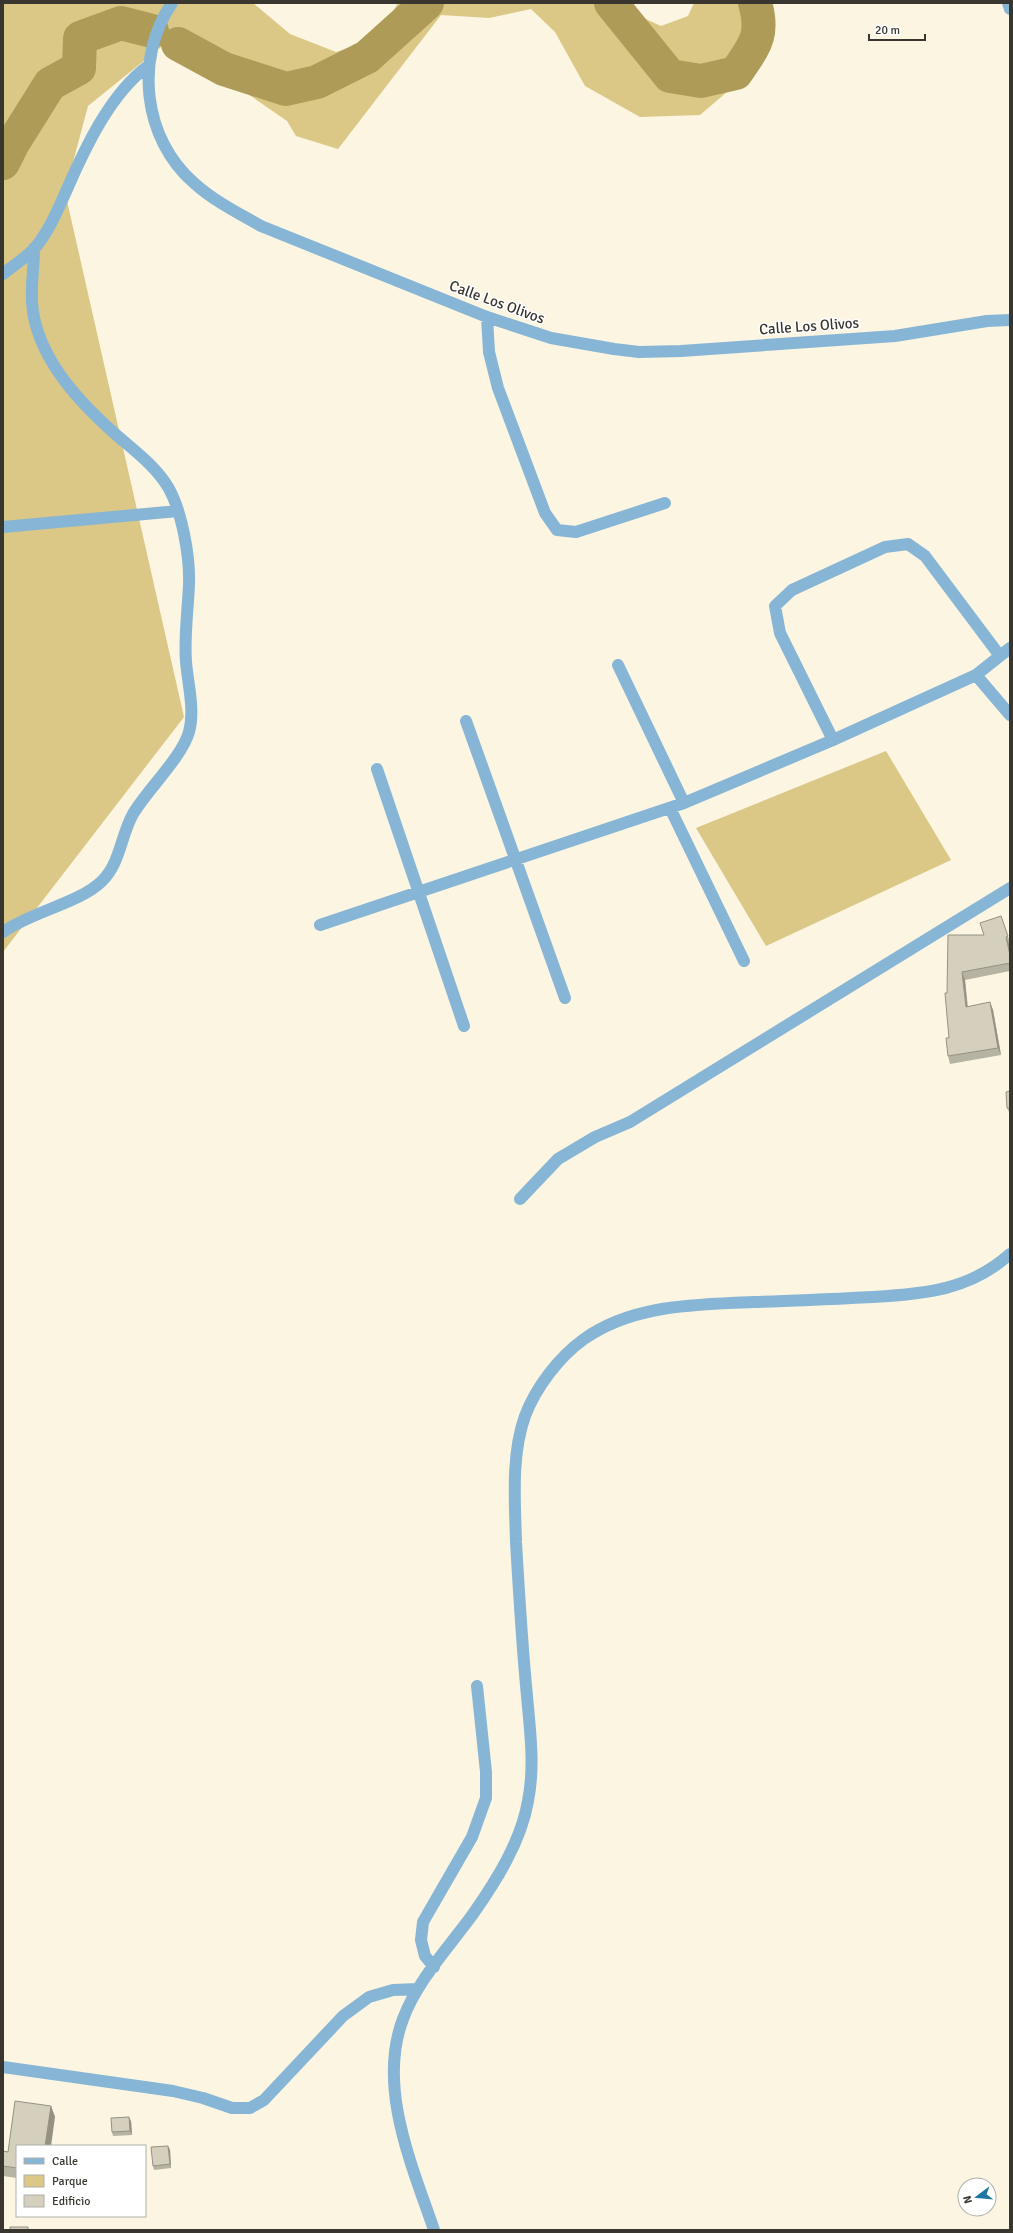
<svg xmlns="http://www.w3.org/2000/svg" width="1013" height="2233" font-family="Signika,sans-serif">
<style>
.green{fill:#dbc886}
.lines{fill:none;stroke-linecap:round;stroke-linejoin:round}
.river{stroke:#ae9b58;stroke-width:34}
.minor{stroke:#87b5d5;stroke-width:12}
.wall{fill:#b7b3a3}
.shaded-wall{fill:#959284}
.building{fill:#d5d0bd;stroke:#959284}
.labels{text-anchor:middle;stroke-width:3;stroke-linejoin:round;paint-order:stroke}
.street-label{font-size:15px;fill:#38362f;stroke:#fff}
</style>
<rect width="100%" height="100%" fill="#fbf5e2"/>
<!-- green -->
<path class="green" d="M3,3h250l37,31 46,18 40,-13 22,-36h229l10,12 24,11 27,-10 6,-13h75l-2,36 -33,47 -34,29 -60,2 -55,-31 -30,-54 -24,-23 -42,9 -48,-3 -103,134 -42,-13 -9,-15 -42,-29 -84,-45 -73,59 -23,86 119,525 -181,235z
M886,751l65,109 -185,86 -70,-118z"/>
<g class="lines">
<!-- river -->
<path class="river" d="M611,3l59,73 31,5 35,-8c17,-26 29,-36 19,-70
M178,44l46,25 62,20 31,-7 50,-25 60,-54
M3,163l10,-20 37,-59 29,-16 1,-30 41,-15 31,8"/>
<!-- minor -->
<path class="minor" d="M172,3c-38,55 -29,136 22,180 20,18 44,30 67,43l226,91 64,21 63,11 25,3 42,-1 214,-15 92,-15 23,-1
M1008,3l2,6
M3,274c10,-8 22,-16 31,-25 15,-17 25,-42 34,-62 18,-41 43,-94 80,-121
M487,317l2,35 9,36 47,125 12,17 19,2 89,-29
M3,527l175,-16
M618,665l66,138
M976,675l34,40
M466,721l99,277
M833,740l-53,-107 -5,-27 17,-16 93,-43 23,-3 17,12 75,100
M377,769l87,257
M670,808l74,153
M320,925l364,-122 149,-63 143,-65 34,-27
M3,932c28,-20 77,-29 99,-51 18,-17 19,-46 31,-67 14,-24 49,-57 56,-82 6,-22 -1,-47 -3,-70 -2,-26 2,-52 3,-78 1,-27 -7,-73 -21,-97 -13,-22 -36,-38 -55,-55 -37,-33 -78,-78 -81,-130 -1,-18 2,-36 2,-54
M520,1199l38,-40 37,-22 35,-15 380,-234
M434,1967l-9,-11 -4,-16 2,-18 49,-85 14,-39v-26l-9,-86
M3,2067l170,24 30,7 29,10h18l14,-8 79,-84 26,-19 24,-7 25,-1
M434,2230c-22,-65 -57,-143 -31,-211 14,-38 46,-72 70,-105 23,-33 48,-72 55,-113 7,-35 2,-70 -1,-105 -5,-51 -8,-102 -11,-154 -1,-40 -5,-87 9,-126 11,-29 34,-59 59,-77 50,-35 111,-34 169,-37 40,-1 80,-3 120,-5 52,-3 97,-7 137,-43"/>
</g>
<!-- wall -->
<path class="wall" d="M1001,916l9,26v2h-1l1,6v21l-45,9 3,27 22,-5 3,8 8,45 -51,9 -2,-8 1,-18 -2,-45 37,-58z
M1010,1091v21h-1l-2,-4z
M51,2106l4,11 -38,29v32l-14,-2v-25l5,1z
M131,2121l1,14 -19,1 -1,-4z
M168,2146l2,4 1,18 -17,2 -1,-4z"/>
<!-- shaded-wall -->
<path class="shaded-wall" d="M1006,937l3,7 1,6v5z
M962,972l3,8 3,35 -2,-8z
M990,1002l3,8 8,45 -3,-7z
M51,2106l4,11 -4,29h-6z
M129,2117l2,4 1,14 -2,-4z
M168,2146l2,4 1,18 -1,-4z"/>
<!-- building -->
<path class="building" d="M1001,916l7,20 -2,1 4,18v8l-48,9 4,35 24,-5 8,46 -50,8 -2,-18h3l-4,-45h2l1,-58h36l-4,-12z
M1010,1091v17h-3l-1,-16z
M15,2101l36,5 -6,40h-28v22l-14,-2v-15l5,1z
M129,2117l1,14 -18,1 -1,-14z
M168,2146l2,18 -17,2 -2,-19z
M10,2227h18v3h-18z"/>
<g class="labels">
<!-- street labels -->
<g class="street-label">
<text transform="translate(497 302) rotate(20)" y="5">Calle Los Olivos</text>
<text transform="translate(809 326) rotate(-4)" y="5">Calle Los Olivos</text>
</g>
</g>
<!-- border -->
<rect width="1013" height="2233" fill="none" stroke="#38362f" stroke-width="8"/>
<!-- legend -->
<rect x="16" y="2145" width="130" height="72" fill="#ffffff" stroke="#afafac"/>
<rect x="24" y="2158" width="20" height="6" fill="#87b5d5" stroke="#afafac"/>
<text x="52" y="2165" font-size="12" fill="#38362f">Calle</text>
<rect x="24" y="2175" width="20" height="12" fill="#dbc886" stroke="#afafac"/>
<text x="52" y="2185" font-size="12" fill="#38362f">Parque</text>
<rect x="24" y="2195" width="20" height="12" fill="#d5d0bd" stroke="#afafac"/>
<text x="52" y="2205" font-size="12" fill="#38362f">Edificio</text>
<!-- north arrow -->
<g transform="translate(977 2197) rotate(254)"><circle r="19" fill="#ffffff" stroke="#afafac"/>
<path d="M0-3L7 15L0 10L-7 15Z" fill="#1f76a5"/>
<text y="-6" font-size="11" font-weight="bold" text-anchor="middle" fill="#38362f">N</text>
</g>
<!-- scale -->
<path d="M869 34v6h56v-6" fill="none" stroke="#38362f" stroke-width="2"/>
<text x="875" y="34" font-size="12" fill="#38362f" stroke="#ffffff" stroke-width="3" paint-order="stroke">20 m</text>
</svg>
